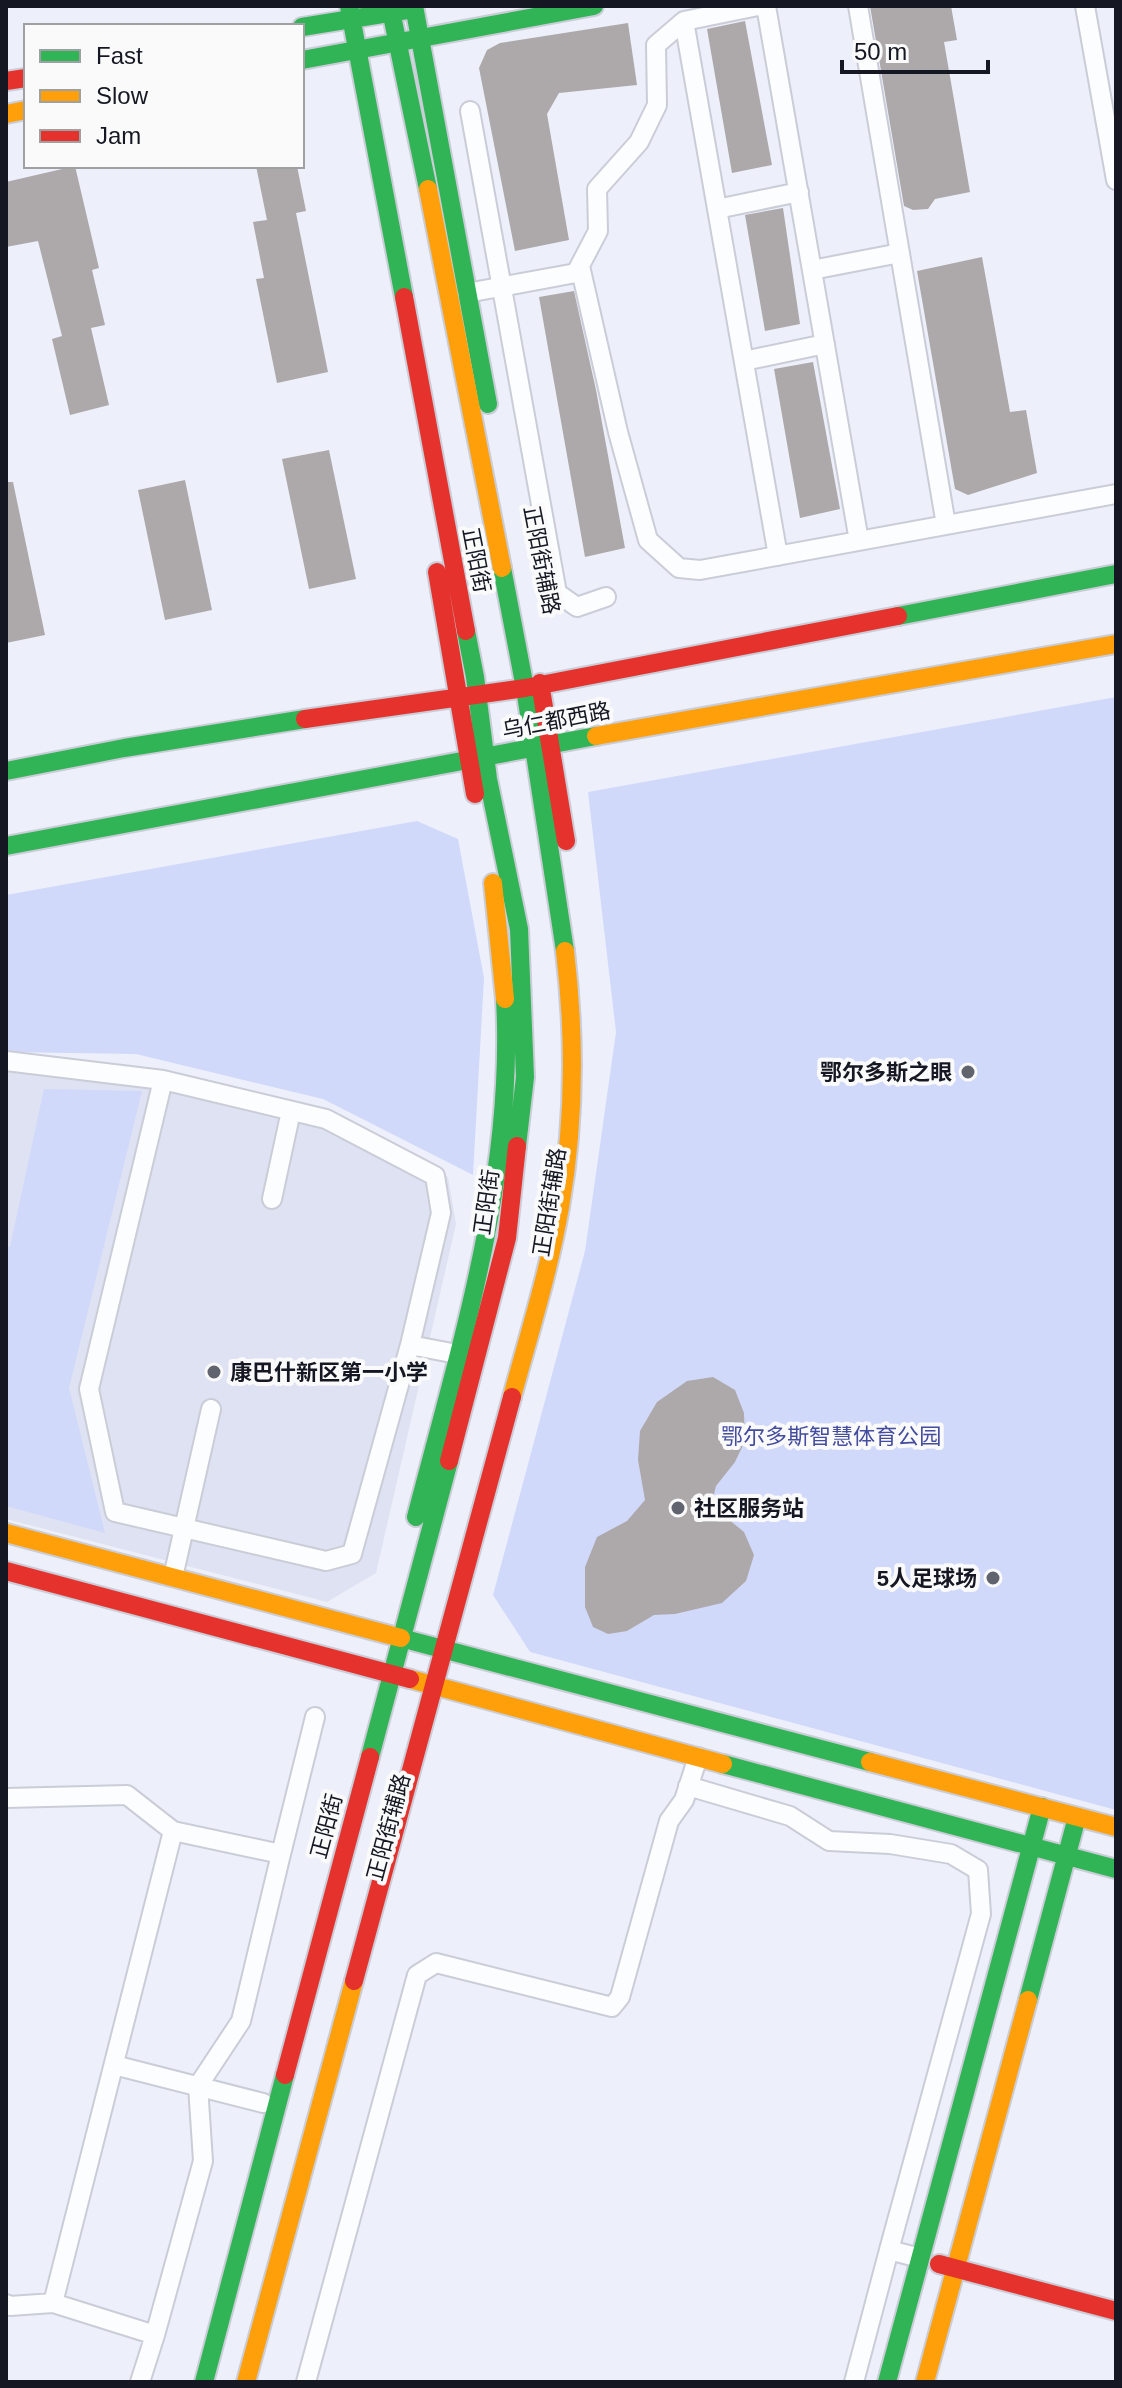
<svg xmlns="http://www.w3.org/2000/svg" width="1122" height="2388" font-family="Helvetica,'Noto Sans SC',sans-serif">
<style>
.built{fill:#dee2f2}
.green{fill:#d1d9fa}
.building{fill:#ada9aa}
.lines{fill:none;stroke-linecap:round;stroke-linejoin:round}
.street-casing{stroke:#cacdd7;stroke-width:22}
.fast-casing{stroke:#cacdd7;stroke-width:22}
.slow-casing{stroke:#cacdd7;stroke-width:22}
.jam-casing{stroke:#cacdd7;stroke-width:22}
.street{stroke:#fcfdfe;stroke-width:18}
.fast{stroke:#30b455;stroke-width:18}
.slow{stroke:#ff9f0a;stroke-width:18}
.jam{stroke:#e5322d;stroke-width:18}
.poi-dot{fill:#61646e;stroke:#fafafa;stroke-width:3}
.labels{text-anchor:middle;stroke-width:8;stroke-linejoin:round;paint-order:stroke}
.street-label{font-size:22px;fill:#151822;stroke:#fafafa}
.poi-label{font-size:22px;font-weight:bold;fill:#151822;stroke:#fafafa;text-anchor:end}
.park-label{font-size:22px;fill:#444d9e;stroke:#fafafa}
</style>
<rect width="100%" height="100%" fill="#edf0fa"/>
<!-- built -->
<path class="built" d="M6,1054l96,8 103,17 120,29 123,69 8,47 -80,349 -49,29 -321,-83z"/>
<!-- green -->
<path class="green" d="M1116,697v1113l-586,-158 -37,-57 92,-344 31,-219 -28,-240z
M417,821l41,18 26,139 -11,197 -150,-76 -187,-45 -130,-2v-157z
M44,1089l98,2 -73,297 36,145 -99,-27v-260l4,1z"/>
<!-- building -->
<path class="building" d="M870,6h81l6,34 -13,2 26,150 -35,7 -7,10 -15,1 -9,-4z
M745,21l27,144 -40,8 -25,-144z
M628,23l9,62 -78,8 -12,21 22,126 -54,11 -36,-183 8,-18 13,-7z
M75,166l24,102 -7,2 13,55 -14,3 18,77 -39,10 -18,-76 10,-3 -24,-95 -32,6v-65z
M256,166h41l9,45 -10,2 32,159 -51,11 -21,-104 8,-1 -11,-56 14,-2z
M783,208l17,116 -35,7 -20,-116z
M982,257l28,155 16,-2 11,63 -69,22 -13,-6 -38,-218z
M574,291l22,99 29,158 -40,9 -46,-260z
M813,362l27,147 -40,9 -26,-149z
M329,450l27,129 -47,10 -27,-130z
M185,480l27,130 -47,10 -27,-130z
M6,482h7l32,153 -39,8z
M713,1377l22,13 9,23 1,28 -10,21 -19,24 -4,16 10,12 22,18 10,23 -8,26 -24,22 -47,11 -21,1 -27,16 -19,3 -15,-7 -8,-20v-40l12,-30 30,-16 18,-21 -7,-40 2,-29 17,-29 30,-21z"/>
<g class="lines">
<defs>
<path id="street" d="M766,6l93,535
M858,6l88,519
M1085,6l31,174
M684,21l94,535
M470,111l87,482 20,14 29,-10
M717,209l82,-17
M580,266l38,166 30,108 31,28 21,2 416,-76
M812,270l88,-17
M467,293l109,-20 22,-42 -1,-42 42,-47 18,-37 -1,-60 28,-24 74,-15
M744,361l81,-17
M6,1061l157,19 163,39 109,57 6,37 -31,132 47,9
M163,1080l-74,309 26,123 211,49 26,-7 58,-209
M272,1199l19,-88
M173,1577l38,-168
M688,1786l102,30 39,25 61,3 61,10 27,16 3,44 -92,336
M6,1798l121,-3 46,36 -120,472 -43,3 -4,-2
M173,1831l108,23 34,-137
M114,2065l149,38
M53,2303l102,32 48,-174 -5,-75 43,-65 40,-167
M140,2382l15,-47
M306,2382l111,-407 19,-12 176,44 8,-10 49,-176 15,-21 14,-43
M854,2382l35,-132 31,8"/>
<path id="fast" d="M349,6l55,291
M390,6l38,183
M414,6l74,398
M302,27l105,-17
M302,60l292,-54
M502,568l23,120 40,263
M898,616l218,-42
M466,631l9,46 13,102 31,150 6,148 -8,69
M6,771l118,-23 181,-29
M6,846l590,-110
M416,1517c44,-169 99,-342 89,-518
M401,1638l469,124
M370,1757l79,-296
M723,1764l393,105
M1028,2000l49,-183
M204,2382l81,-307
M887,2382l155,-575"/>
<path id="slow" d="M6,114l20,-4
M428,189l74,379
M596,736l520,-92
M493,883l12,116
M512,1397c17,-63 37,-126 48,-190 15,-85 15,-171 5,-256
M6,1533l395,105
M410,1679l313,85
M870,1762l246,65
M246,2382l108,-401
M925,2382l103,-382"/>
<path id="jam" d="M6,81l20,-3
M404,297l62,334
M437,572l38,222
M540,683l26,158
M305,719l220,-31 373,-72
M449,1461l58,-223 10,-92
M6,1571l404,108
M354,1981l158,-584
M285,2075l85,-318
M939,2264l177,47"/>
</defs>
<!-- street casing -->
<use href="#street" class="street-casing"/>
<!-- fast casing -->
<use href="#fast" class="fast-casing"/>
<!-- slow casing -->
<use href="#slow" class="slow-casing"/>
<!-- jam casing -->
<use href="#jam" class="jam-casing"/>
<!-- street -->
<use href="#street" class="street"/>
<!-- fast -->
<use href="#fast" class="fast"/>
<!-- slow -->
<use href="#slow" class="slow"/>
<!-- jam -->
<use href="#jam" class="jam"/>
</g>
<!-- markers -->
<g class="poi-dot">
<circle cx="968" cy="1072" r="8"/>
<circle cx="214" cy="1372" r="8"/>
<circle cx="678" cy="1508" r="8"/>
<circle cx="993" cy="1578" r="8"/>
</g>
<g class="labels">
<!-- street labels -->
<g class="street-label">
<text transform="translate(477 560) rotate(79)" y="8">正阳街</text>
<text transform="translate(542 560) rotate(79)" y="8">正阳街辅路</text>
<text transform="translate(556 720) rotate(-11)" y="8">乌仁都西路</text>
<text transform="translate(486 1202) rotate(-82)" y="8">正阳街</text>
<text transform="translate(549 1202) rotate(-81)" y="8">正阳街辅路</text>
<text transform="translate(326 1826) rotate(-75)" y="8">正阳街</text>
<text transform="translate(388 1827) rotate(-75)" y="8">正阳街辅路</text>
</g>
<!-- poi labels -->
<g class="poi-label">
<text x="952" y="1080">鄂尔多斯之眼</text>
<text x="230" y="1380" text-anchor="start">康巴什新区第一小学</text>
<text x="694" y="1516" text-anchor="start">社区服务站</text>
<text x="977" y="1586">5人足球场</text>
</g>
<!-- park labels -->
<g class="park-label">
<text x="831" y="1444">鄂尔多斯智慧体育公园</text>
</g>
</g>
<!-- border -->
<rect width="1122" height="2388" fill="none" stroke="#151822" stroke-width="16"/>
<!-- legend -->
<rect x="24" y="24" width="280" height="144" fill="#fafafa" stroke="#9ea0a4" stroke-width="2"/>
<rect x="40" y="50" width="40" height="12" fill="#30b455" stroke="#9ea0a4" stroke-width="2"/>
<text x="96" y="64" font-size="24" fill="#151822">Fast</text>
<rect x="40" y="90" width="40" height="12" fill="#ff9f0a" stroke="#9ea0a4" stroke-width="2"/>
<text x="96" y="104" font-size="24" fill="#151822">Slow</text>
<rect x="40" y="130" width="40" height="12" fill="#e5322d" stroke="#9ea0a4" stroke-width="2"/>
<text x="96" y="144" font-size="24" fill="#151822">Jam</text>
<!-- scale -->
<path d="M842 60v12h146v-12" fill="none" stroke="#151822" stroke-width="4"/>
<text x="854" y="60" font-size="24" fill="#151822" stroke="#fafafa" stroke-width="6" paint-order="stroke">50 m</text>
</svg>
